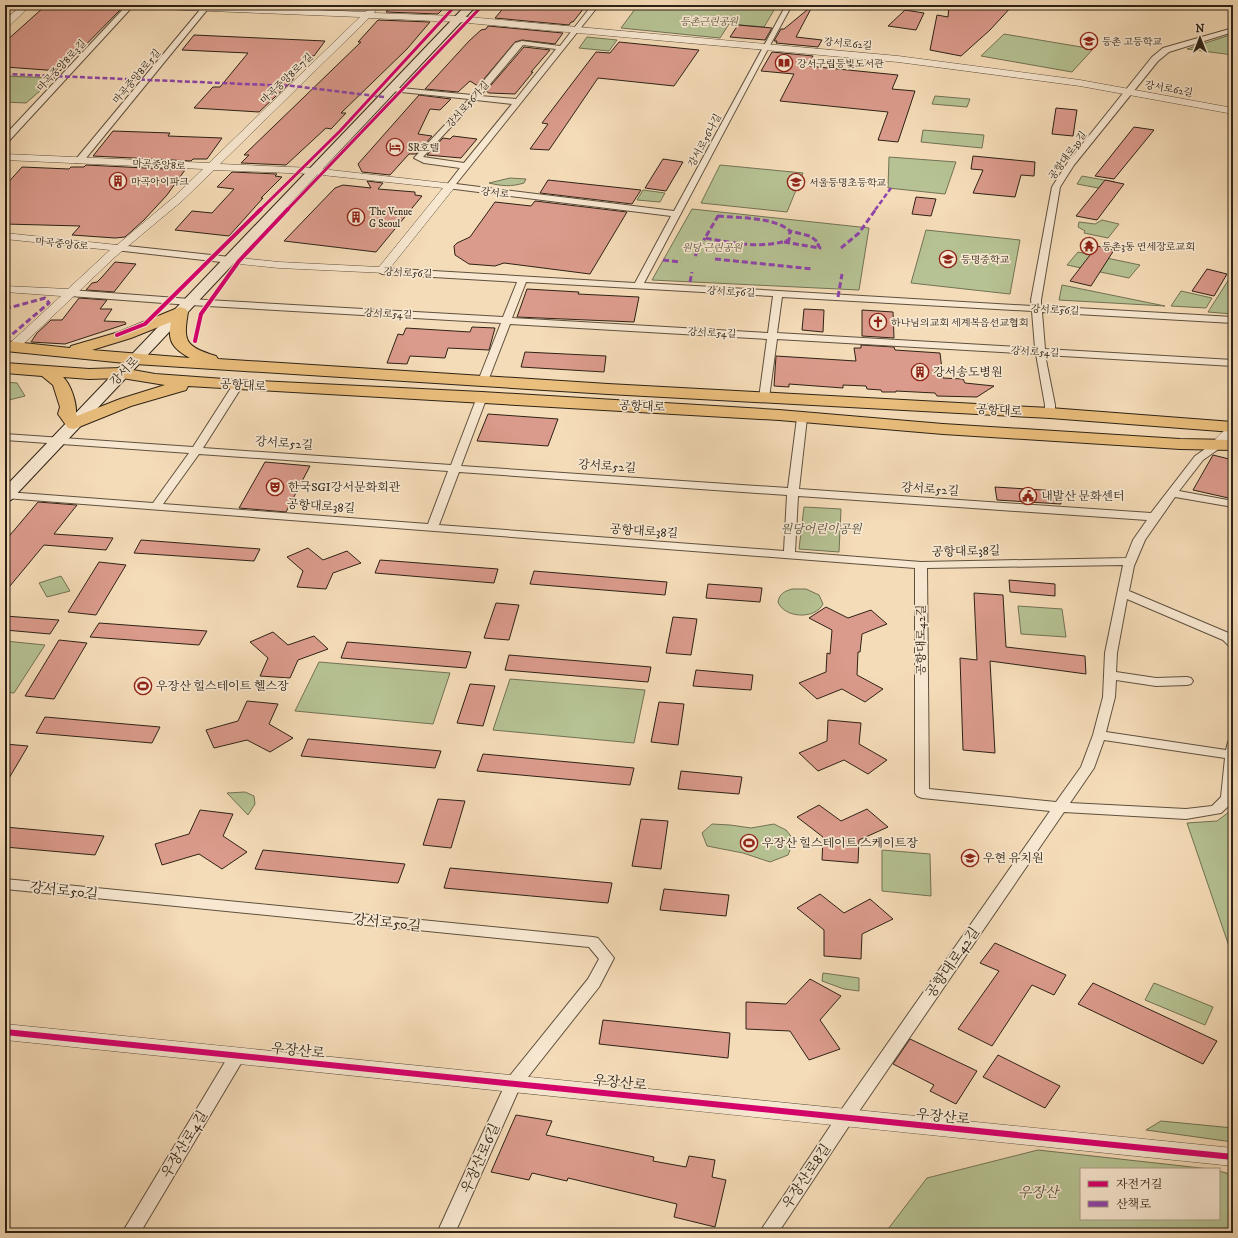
<svg xmlns="http://www.w3.org/2000/svg" width="1238" height="1238" font-family="'IM FELL DW Pica','Noto Serif KR',serif">
<style>
.green{fill:#b6c293;stroke:#727254}
.building{fill:#db9b8c;stroke:#2d2216}
.lines{fill:none;stroke-linecap:round;stroke-linejoin:round}
.minor-casing{stroke:#5f503e;stroke-width:2}
.tertiary-casing{stroke:#5f503e;stroke-width:1}
.secondary-casing{stroke:#2d2216;stroke-width:2}
.primary-casing{stroke:#2d2216;stroke-width:2}
.minor{fill:#f8e8d1;fill-rule:evenodd}
.tertiary{fill:#f8e8d1;fill-rule:evenodd}
.secondary{fill:#f8e8d1;fill-rule:evenodd}
.primary{fill:#eabe7c;fill-rule:evenodd}
.quiet-far1{stroke:#8e44ad;stroke-width:2.5;stroke-dasharray:5 2.5;stroke-linecap:butt}
.quiet{stroke:#8e44ad;stroke-width:3;stroke-dasharray:6 3;stroke-linecap:butt}
.cycleway-far2-casing{stroke:#f8e8d1;stroke-width:4.5}
.cycleway-far1-casing{stroke:#f8e8d1;stroke-width:6}
.cycleway-casing{stroke:#f8e8d1;stroke-width:9}
.cycleway-far2{stroke:#d6006c;stroke-width:3}
.cycleway-far1{stroke:#d6006c;stroke-width:4}
.cycleway{stroke:#d6006c;stroke-width:6}
.labels{text-anchor:middle;stroke-width:3.5;stroke-linejoin:round;paint-order:stroke}
.far-park-label{font-size:10px;font-style:italic;fill:#56523c;stroke:#f8e8d1}
.far-poi-label{font-size:10px;fill:#2d2216;stroke:#f8e8d1;text-anchor:start}
.far-street-label{font-size:10px;fill:#2d2216;stroke:#f8e8d1}
.street-label{font-size:12px;fill:#2d2216;stroke:#f8e8d1}
.poi-label{font-size:12px;fill:#2d2216;stroke:#f8e8d1;text-anchor:start}
.park-label{font-size:12px;font-style:italic;fill:#56523c;stroke:#f8e8d1}
.near-street-label{font-size:14px;fill:#2d2216;stroke:#f8e8d1}
.near-park-label{font-size:14px;font-style:italic;fill:#56523c;stroke:#f8e8d1}
</style>
<rect width="100%" height="100%" fill="#f5dcb8"/>
<filter id="stains"><feTurbulence type="fractalNoise" baseFrequency=".005" numOctaves="4"/><feColorMatrix values="0 0 0 0 .2 0 0 0 0 .09 0 0 0 0 .02 0 0 0 .5 -.17"/></filter>
<radialGradient id="worn" r=".72"><stop offset=".6" stop-color="#630" stop-opacity="0"/><stop offset="1" stop-color="#630" stop-opacity=".3"/></radialGradient>
<!-- green -->
<path class="green" d="M638,5h139l-13,22 -35,-3 -9,14 -99,-10z
M1004,34l89,15 -21,23 -91,-16z
M1233,34v21l-46,-6z
M587,37l30,3 -8,11 -30,-3z
M5,76l50,2 -29,25 -21,-1z
M935,96l35,3 -3,8 -35,-3z
M923,130l61,5 -2,13 -61,-6z
M889,157l67,5 -11,32 -57,-6z
M720,165l83,8 -16,39 -86,-9z
M1082,176l33,6 -6,8 -32,-6z
M510,178l16,1 -2,4c-13,4 -22,3 -35,0z
M643,190l22,3 -5,9 -23,-2z
M692,209l177,19 -10,62 -207,-10z
M1102,220l17,4 -11,14 -24,-5 1,-2 -7,-4 1,-5 16,2z
M926,230l94,10 -10,54 -99,-11z
M1078,252l62,13 -11,13 -62,-13z
M1231,276h2v38l-25,-2z
M1062,285l103,21 -106,-6z
M1181,291l31,7 -6,10 -35,-2z
M5,382l12,1 8,13 -20,5z
M804,507l37,2 -2,43 -40,-3z
M61,576l9,15 -23,6 -8,-14z
M792,589h14l13,6 4,9c-8,16 -39,14 -45,-2 1,-8 7,-11 14,-13z
M1018,606l44,3 4,28 -45,-3z
M5,641l40,4 -31,48 -9,-1z
M319,662l131,11 -17,51 -138,-13z
M510,679l135,11 -11,53 -141,-13z
M245,792l9,4 1,8 -7,11 -21,-22z
M1233,809v149l-46,-135 30,-2z
M712,824l18,1 21,3 23,-4 12,6 8,10 -6,15 -18,7 -27,-9 -36,-7 -5,-13z
M882,850l48,4 1,42 -49,-5z
M823,973l36,5v13l-15,-2 -22,-8z
M1154,983l59,24 -8,18 -60,-25z
M1161,1121l72,7v14l-87,-12z
M1038,1150l172,19h-129v50h138v-48l14,4v58h-348l42,-55z"/>
<!-- building -->
<path class="building" d="M92,5l31,2 -63,64 -55,-4v-25l39,-35 45,2z
M392,5h55l-9,9 -52,-2z
M506,5h38l40,3 -11,14h-2l-2,3 -74,-7z
M813,5l-17,32 26,3 -4,7 -42,-4 1,-2h-3l7,-12h3z
M949,5h64l-23,25 -29,26 -31,-6 7,-35 11,2z
M905,10l19,3 -8,17 -28,-4z
M378,20l52,2 -23,27 -66,64h5l-15,16 -5,-1 -40,37 -45,-2 8,-8h-5l117,-113h-3z
M738,25l34,3 -7,12 -35,-3z
M488,26l75,7 -8,11 -33,-4 -7,2 -37,44 -8,-5 -12,11 -33,-3 44,-48 12,-11 5,-1z
M194,35l131,6 -11,15h-4l-19,26 -32,30 -65,-4 19,-21h7l28,-34 -66,-3z
M619,42l80,8 -25,36 -76,-8 -49,72 -19,-1 18,-25 -6,-1 54,-71 14,1z
M524,47l26,3 -19,22h2l-18,22 -26,-1 -3,-2z
M772,52l41,4 -5,10 90,9 -6,14 23,2 -17,51 -20,-2 10,-28 -108,-11 14,-27 -33,-3z
M419,95l32,4 -11,11 -10,-1 -12,25 14,2 -16,18h-7l-19,21 -28,-3 -4,-8z
M1056,108l21,2 -4,26 -21,-2z
M1134,127l20,3 -40,49 -19,-3z
M113,131l57,2 -2,3 54,2 -15,21h-14l-2,2 -98,-5z
M453,136l24,3 -16,19 -34,-3 16,-17 7,1z
M973,156l62,6 -1,14 -13,-1 -6,22 -42,-4 10,-23 -12,-1z
M663,159l20,3 -17,29 -21,-3z
M86,165l99,5 -18,25 -23,25 -19,17 -10,1 -43,-3 8,-9 -75,-2v-38l17,-19 47,2 2,-2h13z
M232,172l45,2 -2,2 7,1 -21,21h2l-34,38 -54,-6 17,-19 20,2 22,-24 -17,-2z
M548,180l93,10 -9,14 -92,-11z
M1105,180l19,4 -27,36 -21,-4z
M367,181l16,2 -5,6 37,3v3l7,1 -46,56 -92,-11 51,-53 8,-3 28,3z
M916,197l20,2 -5,17 -19,-2z
M535,201l92,11 -37,62 -86,-11 -9,3 -26,-2 -14,-9 -1,-9 3,-3 13,-6 25,-35 36,4z
M1097,246l17,4 -23,36 -21,-5z
M115,262l21,2 -22,28 -28,-2 6,-7 5,-1 5,-5z
M1207,269l20,5 -13,22 -22,-5z
M527,289l52,3 -1,2 61,3 -5,25 -117,-5z
M79,298l28,2 -7,9h12l-8,12 21,1 1,2 -61,20 -34,-2 6,-9 14,-13h11z
M804,309l20,1 -1,22 -21,-2z
M862,310l31,2 1,26 -32,-2z
M472,327l23,1 -6,22 -41,-2 -3,10 -35,-2 -3,8 -20,-1 11,-29 5,1 3,-7 64,4z
M861,345l33,2 1,3 45,3 3,25 20,1 2,4 29,3 -17,11 -40,-1 -2,-3 -39,-2v1h-14l-1,-2 -14,-1 -1,-3 -23,-1v3l-54,-4v3l-15,-1 2,-30 80,5 -2,-13h7z
M525,352l81,4 -2,16 -83,-5z
M488,414l70,5 -10,27 -71,-5z
M1213,455l20,5v39l-40,-9z
M265,462l45,4 -24,46 -47,-4z
M995,487l64,4 2,13 -64,-4z
M38,502l39,3 -23,29 59,4 -7,12 -62,-5 -39,47v-51z
M141,540l119,9 -6,12 -120,-8z
M308,548l15,12 24,-9 14,12 -28,10 -7,16 -29,-2 6,-16 -16,-14z
M380,560l118,9 -4,14 -119,-10z
M99,562l27,3 -30,50 -28,-3z
M534,571l133,11 -2,13 -135,-11z
M1009,580l46,4v12l-45,-4z
M708,584l54,4 -2,14 -54,-4z
M974,593l29,2 3,52 79,9 1,18 -96,-13 5,92 -32,-3 -3,-92 17,2z
M496,603l23,2 -10,35 -25,-2z
M826,607l22,11 23,-8 16,14 -25,10 -2,18h-2l-1,23 26,14 -18,13 -23,-13 -25,10 -18,-16 27,-11 1,-19 3,1 2,-24 -23,-12z
M5,616l54,4 -9,14 -45,-4z
M673,617l24,2 -6,36 -25,-2z
M99,623l108,8 -8,14 -109,-8z
M273,632l15,13 26,-9 14,13 -30,11 -8,18 -30,-2 8,-18 -18,-16z
M59,640l28,3 -33,56 -29,-3z
M347,642l124,10 -5,16 -125,-10z
M509,655l142,12 -3,15 -143,-12z
M696,670l57,5 -2,15 -58,-4z
M470,684l25,2 -12,40 -26,-3z
M247,701l31,3 -9,20 24,14 -23,14 -23,-12 -33,8 -8,-18 32,-9z
M659,702l25,2 -6,41 -27,-3z
M45,717l115,10 -8,16 -116,-10z
M828,720l33,3 -2,21 28,16 -19,14 -24,-14 -26,11 -19,-18 28,-12z
M308,739l133,12 -6,17 -134,-12z
M5,744l23,2 -23,39z
M483,754l151,14 -4,17 -153,-14z
M681,771l61,6 -3,17 -61,-5z
M438,799l27,2 -14,47 -28,-3z
M819,805l22,16 26,-12 21,18 -29,13 -1,23 -36,-3 1,-23 -26,-20z
M200,810l33,4 -10,22 24,16 -25,17 -23,-15 -37,11 -7,-21 34,-10z
M641,819l27,2 -7,48 -29,-3z
M5,827l99,9 -9,19 -90,-8z
M263,850l142,14 -7,19 -143,-14z
M450,868l162,15 -4,20 -164,-15z
M664,889l65,6 -3,21 -66,-6z
M820,894l24,19 26,-14 23,20 -31,15 -1,25 -37,-3v-26l-27,-22z
M995,943l71,32 -12,20 -22,-10 -40,61 -34,-17 41,-58 -19,-8z
M810,979l31,17 -21,24 20,29 -31,11 -19,-29 -44,-2v-27l40,2z
M1093,983l124,58 -14,23 -125,-60z
M603,1020l127,13 -2,25 -129,-14z
M910,1039l67,32 -21,33 -26,-13 4,-6 -41,-21z
M998,1055l62,31 -15,22 -62,-31z
M516,1115l36,6 -6,14 108,22 -1,4 33,6 3,-11 26,4 -3,17 14,3 -11,47 -41,-10 3,-13 -109,-26 -1,3 -35,-8 -3,7 -38,-8z"/>
<g class="lines">
<defs>
<path id="minor" d="M127,5h7l-126,137h-3v-7z
M204,5h7l-129,158h-6v-4z
M592,5h7l-143,179 218,27 112,-206h6l-23,42 -125,236 388,23 -1,-6 21,-113 16,-25 84,-105 11,-9 70,-20v4l-64,20 -11,9 -84,104 -14,22 -19,113v6l192,11v6l-191,-11 3,37 188,11v6l-188,-11 10,50v8l-5,3 -5,-3v-8l-9,-51 -259,-15 -8,59 -5,3 -5,-3 8,-59 -257,-15 -22,57 -5,3 -5,-3 23,-58 -311,-18 -120,-9 -5,-3 5,-3 120,9 313,18 14,-35 -135,-8 -5,-3 5,-3 253,15 36,-67 -224,-28 -1,-2 14,-18 -36,-5 -10,-5 55,-59 -78,-8 -4,-2 4,-2 81,8 43,-52 7,-2 38,5zM523,45l33,4 -40,50 -36,-3zM476,100l36,4 -48,59 -41,-6zM526,282l247,14 -5,37 -256,-15zM782,297l250,14 3,37 -258,-15z
M118,245l112,12 4,3 -4,3 -115,-13 -1,-2 1,-2z
M238,382l5,3 -40,63 248,17 26,-68 5,-3 5,3 -26,69 327,22 9,-70 5,-3 5,3 -8,71 352,24 44,-57 20,-14h8l1,2 -1,2 -20,14 -24,31 54,10v6l-58,-10 -30,43 -11,26 -5,25 102,43 2,2v11l-4,-1 -6,-6 -96,-41 -10,54 -1,19 40,6 31,-1 4,1 2,3 -2,3 -4,1 -31,1 -40,-6 -1,17 -9,35 120,18 2,-8 5,-1v61l-12,11 -35,6 -122,-7 -213,311 -73,110h-19l80,-120 211,-302 -128,-13 -5,-2 -2,-3v-225l-910,-70v-6h2l146,11 36,-50 -184,-13v-6l188,13 41,-64zM199,454l249,17 -20,53 -265,-20zM459,472l328,23 -3,56 -345,-26zM798,496l349,24 -14,20 -7,18 -205,4 -126,-10zM1123,565l-18,88 -2,44 -10,38 -12,32 -25,35 -127,-13 -2,-221zM1104,740l121,18 -4,39 -9,9 -26,3 -116,-6 24,-35z
M5,879l588,58 5,1 16,20 -15,29 -79,100 -65,146h-18l71,-155 80,-99 11,-20 -10,-12 -584,-58z
M237,1050l6,2 2,4 -2,4 -103,173h-18l109,-181z"/>
<path id="tertiary" d="M22,5h9l-23,22 -3,1v-8z
M130,5h63l172,7 7,-5 4,3 -2,3 83,3 441,40 182,24 153,28v6l-153,-28 -182,-24 -441,-40 -88,-4 -149,146 93,4 141,16 1,2 -1,2 -68,85 -107,-5 -49,-5 -6,-3 6,-3 49,5 100,5 64,-79 -130,-14 -99,-4 -32,31 -67,56 -97,92h-8l-2,-3 2,-3 51,-47 -56,-4v-6l63,3 42,-39 -105,-11v-6l112,12 57,-48 29,-28 -198,-9v-6l204,9 151,-146 -226,-9z
M1233,426v11l-9,10h-10l-2,-3c5,-7 13,-16 21,-18z
M5,1024l1228,124v18l-1228,-126z"/>
<path id="secondary" d="M466,5h11l-466,495 -6,2v-15z"/>
<path id="primary" d="M180,307l6,2 2,3c-5,30 -3,34 28,44l2,3 390,25 442,24 183,14v10l-183,-14 -442,-24 -473,-30 -130,-13v-10l65,7 1,-2 48,-14zM171,322c-4,19 2,27 19,36l-98,-8 39,-12z
M5,363l84,6 33,-1 33,6 83,6 244,12 297,18 164,14 237,15 53,1v10l-53,-1 -237,-15 -164,-14 -591,-34 -2,4 -55,16 -57,23 -6,-1 -10,-14 2,-7 -7,-22 -11,-9 -37,-3zM63,377l26,2 33,-1 43,7 -45,14 -43,17 -1,-2c1,-10 -5,-30 -13,-37z"/>
</defs>
<!-- minor casing -->
<use href="#minor" class="minor-casing"/>
<!-- tertiary casing -->
<use href="#tertiary" class="tertiary-casing"/>
<!-- secondary casing -->
<use href="#secondary" class="secondary-casing"/>
<!-- primary casing -->
<use href="#primary" class="primary-casing"/>
<!-- minor -->
<use href="#minor" class="minor"/>
<!-- tertiary -->
<use href="#tertiary" class="tertiary"/>
<!-- secondary -->
<use href="#secondary" class="secondary"/>
<!-- primary -->
<use href="#primary" class="primary"/>
<!-- quiet-far1 -->
<path class="quiet-far1" d="M5,74l288,12 91,11
M875,210l16,-22"/>
<!-- quiet -->
<path class="quiet" d="M718,216c21,2 56,1 72,15l-1,9c-28,9 -55,3 -84,-2z
M784,242l36,6 -2,-3 1,-2 -9,-7 -20,-5
M841,248l18,-15 17,-24
M695,256l10,-18
M715,259l98,10
M663,260l18,2
M690,282l2,-10
M838,297l4,-23
M5,309l40,-11 4,5 -40,34"/>
<defs>
<path id="cycleway-far2" d="M260,210l80,-79 116,-126
M287,210l196,-205"/>
<path id="cycleway-far1" d="M117,335l28,-11 116,-115
M195,341l6,-27 38,-53 49,-52"/>
<path id="cycleway" d="M5,1032l1228,125"/>
</defs>
<!-- cycleway-far2 casing -->
<use href="#cycleway-far2" class="cycleway-far2-casing"/>
<!-- cycleway-far1 casing -->
<use href="#cycleway-far1" class="cycleway-far1-casing"/>
<!-- cycleway casing -->
<use href="#cycleway" class="cycleway-casing"/>
<!-- cycleway-far2 -->
<use href="#cycleway-far2" class="cycleway-far2"/>
<!-- cycleway-far1 -->
<use href="#cycleway-far1" class="cycleway-far1"/>
<!-- cycleway -->
<use href="#cycleway" class="cycleway"/>
</g>
<!-- icons -->
<defs>
<symbol id="school-ring" viewBox="-11 -11 22 22"><circle r="9.5" fill="#f8e8d1" stroke="#8f2418" stroke-width="1.5"/><path d="M0-5L7-2L0 1L-7-2ZM-4 1L0 2.5L4 1V4Q0 6-4 4Z" fill="#8f2418"/></symbol>
<symbol id="library-ring" viewBox="-11 -11 22 22"><circle r="9.5" fill="#f8e8d1" stroke="#8f2418" stroke-width="1.5"/><path d="M-6-4Q-3-5.5-.7-3.5V5Q-3 3-6 4ZM6-4Q3-5.5 .7-3.5V5Q3 3 6 4Z" fill="#8f2418"/></symbol>
<symbol id="hotel-ring" viewBox="-11 -11 22 22"><circle r="9.5" fill="#f8e8d1" stroke="#8f2418" stroke-width="1.5"/><path d="M-6-4.5h1.5V1H6V5H4.5V3h-9V5H-6ZM-4 0a1.8 1.8 0 1 1 3.6 0ZM.5 0V-2.5h3Q6-2.5 6 0Z" fill="#8f2418"/></symbol>
<symbol id="building-ring" viewBox="-11 -11 22 22"><circle r="9.5" fill="#f8e8d1" stroke="#8f2418" stroke-width="1.5"/><path d="M-4-6H4V6H1V3H-1V6H-4ZM-2.5-4.3h1.7v1.8h-1.7ZM.8-4.3h1.7v1.8H.8ZM-2.5-1h1.7V.8h-1.7ZM.8-1h1.7V.8H.8Z" fill="#8f2418"/></symbol>
<symbol id="temple-ring" viewBox="-11 -11 22 22"><circle r="9.5" fill="#f8e8d1" stroke="#8f2418" stroke-width="1.5"/><path d="M0-6L5-2H3V0L6.5 2.5H4V6H1.5V3h-3V6H-4V2.5H-6.5L-3 0V-2H-5Z" fill="#8f2418"/></symbol>
<symbol id="church-ring" viewBox="-11 -11 22 22"><circle r="9.5" fill="#f8e8d1" stroke="#8f2418" stroke-width="1.5"/><path d="M-1.2-6h2.4v3.5h3.3v2.4h-3.3V6h-2.4V-.1h-3.3v-2.4h3.3Z" fill="#8f2418"/></symbol>
<symbol id="theatre-ring" viewBox="-11 -11 22 22"><circle r="9.5" fill="#f8e8d1" stroke="#8f2418" stroke-width="1.5"/><path d="M-5-5.5Q0-4 5-5.5V0Q5 5 0 6Q-5 5-5 0ZM-3.3-2.5H-1v1.5H-3.3ZM1-2.5H3.3v1.5H1ZM-2.8 1Q0 5.5 2.8 1Z" fill="#8f2418"/></symbol>
<symbol id="civic-ring" viewBox="-11 -11 22 22"><circle r="9.5" fill="#f8e8d1" stroke="#8f2418" stroke-width="1.5"/><path d="M-.6-6.5H3V-4.5H.6V-3L4-1V1h2V6H-6V1h2V-1L-.6-3ZM-1.2 2.5V6h2.4V2.5Z" fill="#8f2418"/></symbol>
<symbol id="stadium-ring" viewBox="-11 -11 22 22"><circle r="9.5" fill="#f8e8d1" stroke="#8f2418" stroke-width="1.5"/><path d="M0-5a6.5 5 0 1 0 0 10a6.5 5 0 1 0 0-10ZM-3.5-1.8h7v3.6h-7Z" fill="#8f2418"/></symbol>
</defs>
<g fill-rule="evenodd">
<use href="#school-ring" x="1079" y="31" width="20" height="20"/>
<use href="#library-ring" x="774" y="53" width="20" height="20"/>
<use href="#hotel-ring" x="385" y="137" width="20" height="20"/>
<use href="#building-ring" x="108" y="171" width="20" height="20"/>
<use href="#school-ring" x="786" y="172" width="20" height="20"/>
<use href="#building-ring" x="346" y="207" width="20" height="20"/>
<use href="#temple-ring" x="1079" y="236" width="20" height="20"/>
<use href="#school-ring" x="938" y="249" width="20" height="20"/>
<use href="#church-ring" x="868" y="312" width="20" height="20"/>
<use href="#building-ring" x="910" y="362" width="20" height="20"/>
<use href="#theatre-ring" x="265" y="477" width="20" height="20"/>
<use href="#civic-ring" x="1018" y="486" width="20" height="20"/>
<use href="#stadium-ring" x="133" y="676" width="20" height="20"/>
<use href="#stadium-ring" x="739" y="833" width="20" height="20"/>
<use href="#school-ring" x="960" y="848" width="20" height="20"/>
</g>
<g class="labels">
<!-- far-park labels -->
<g class="far-park-label">
<text x="709" y="25">등촌근린공원</text>
<text x="712" y="251">원당 근린공원</text>
</g>
<!-- far-poi labels -->
<g class="far-poi-label">
<text x="1102" y="45">등촌 고등학교</text>
<text x="797" y="67">강서구립등빛도서관</text>
<text x="408" y="151">SR호텔</text>
<text x="131" y="185">마곡아이파크</text>
<text x="809" y="186">서울등명초등학교</text>
<text x="369" y="215">The Venue<tspan x="369" dy="12">G Seoul</tspan></text>
<text x="1102" y="250">등촌3동 연세장로교회</text>
<text x="961" y="263">등명중학교</text>
<text x="891" y="326">하나님의교회 세계복음선교협회</text>
</g>
<!-- far-street labels -->
<g class="far-street-label">
<text transform="translate(848 43) rotate(5)" y="4">강서로62길</text>
<text transform="translate(61 65) rotate(-47)" y="4">마곡중앙8로3길</text>
<text transform="translate(136 76) rotate(-50)" y="4">마곡중앙8로5길</text>
<text transform="translate(286 78) rotate(-44)" y="4">마곡중앙8로7길</text>
<text transform="translate(1169 88) rotate(10)" y="4">강서로62길</text>
<text transform="translate(467 104) rotate(-48)" y="4">강서로56가길</text>
<text transform="translate(704 140) rotate(-62)" y="4">강서로56나길</text>
<text transform="translate(1067 155) rotate(-54)" y="4">공항대로39길</text>
<text transform="translate(159 164) rotate(3)" y="4">마곡중앙8로</text>
<text transform="translate(495 192) rotate(7)" y="4">강서로</text>
<text transform="translate(62 243) rotate(6)" y="4">마곡중앙6로</text>
<text transform="translate(408 272) rotate(3)" y="4">강서로56길</text>
<text transform="translate(731 291) rotate(3)" y="4">강서로56길</text>
<text transform="translate(1055 309) rotate(3)" y="4">강서로56길</text>
<text transform="translate(388 313) rotate(3)" y="4">강서로54길</text>
<text transform="translate(712 332) rotate(3)" y="4">강서로54길</text>
<text transform="translate(1035 351) rotate(3)" y="4">강서로54길</text>
</g>
<!-- street labels -->
<g class="street-label">
<text transform="translate(124 371) rotate(-47)" y="4">강서로</text>
<text transform="translate(243 385) rotate(4)" y="4">공항대로</text>
<text transform="translate(642 406) rotate(3)" y="4">공항대로</text>
<text transform="translate(999 410) rotate(3)" y="4">공항대로</text>
<text transform="translate(284 443) rotate(4)" y="4">강서로52길</text>
<text transform="translate(607 466) rotate(4)" y="4">강서로52길</text>
<text transform="translate(930 489) rotate(4)" y="4">강서로52길</text>
<text transform="translate(321 506) rotate(4)" y="4">공항대로38길</text>
<text transform="translate(644 531) rotate(4)" y="4">공항대로38길</text>
<text transform="translate(966 551) rotate(-1)" y="4">공항대로38길</text>
<text transform="translate(921 640) rotate(-90)" y="4">공항대로42길</text>
</g>
<!-- poi labels -->
<g class="poi-label">
<text x="933" y="376">강서송도병원</text>
<text x="288" y="491">한국SGI강서문화회관</text>
<text x="1041" y="500">내발산 문화센터</text>
<text x="156" y="690">우장산 힐스테이트 헬스장</text>
<text x="762" y="847">우장산 힐스테이트 스케이트장</text>
<text x="983" y="862">우현 유치원</text>
</g>
<!-- park labels -->
<g class="park-label">
<text x="821" y="533">원당어린이공원</text>
</g>
<!-- near-street labels -->
<g class="near-street-label">
<text transform="translate(64 890) rotate(6)" y="5">강서로50길</text>
<text transform="translate(387 922) rotate(6)" y="5">강서로50길</text>
<text transform="translate(952 962) rotate(-55)" y="5">공항대로42길</text>
<text transform="translate(298 1050) rotate(6)" y="5">우장산로</text>
<text transform="translate(620 1082) rotate(6)" y="5">우장산로</text>
<text transform="translate(943 1116) rotate(6)" y="5">우장산로</text>
<text transform="translate(184 1144) rotate(-59)" y="5">우장산로4길</text>
<text transform="translate(480 1158) rotate(-66)" y="5">우장산로6길</text>
<text transform="translate(806 1176) rotate(-56)" y="5">우장산로8길</text>
</g>
<!-- near-park labels -->
<g class="near-park-label">
<text x="1038" y="1197">우장산</text>
</g>
</g>
<!-- margin -->
<rect width="1238" height="1238" fill="none" stroke="#f5dcb8" stroke-width="20"/>
<rect x="6" y="6" width="1226" height="1226" fill="none" stroke="#2d2216" stroke-width="2"/>
<rect x="10" y="10" width="1218" height="1218" fill="none" stroke="#2d2216"/>
<!-- legend -->
<rect x="1080" y="1168" width="140" height="52" fill="#f8e8d1" stroke="#a79986"/>
<rect x="1088" y="1181" width="20" height="6" fill="#d6006c" stroke="#a79986"/>
<text x="1116" y="1188" font-size="12" fill="#2d2216">자전거길</text>
<rect x="1088" y="1201" width="20" height="6" fill="#8e44ad" stroke="#a79986"/>
<text x="1116" y="1208" font-size="12" fill="#2d2216">산책로</text>
<!-- north arrow -->
<g transform="translate(1200 38)" stroke="#f8e8d1" stroke-width="3" paint-order="stroke">
<path d="M0-3L7 15L0 10L-7 15Z" fill="#2d2216"/>
<text y="-6" font-size="11" font-weight="bold" text-anchor="middle" fill="#2d2216">N</text>
</g>
<rect width="100%" height="100%" filter="url(#stains)"/>
<rect width="100%" height="100%" fill="url(#worn)"/>
</svg>
